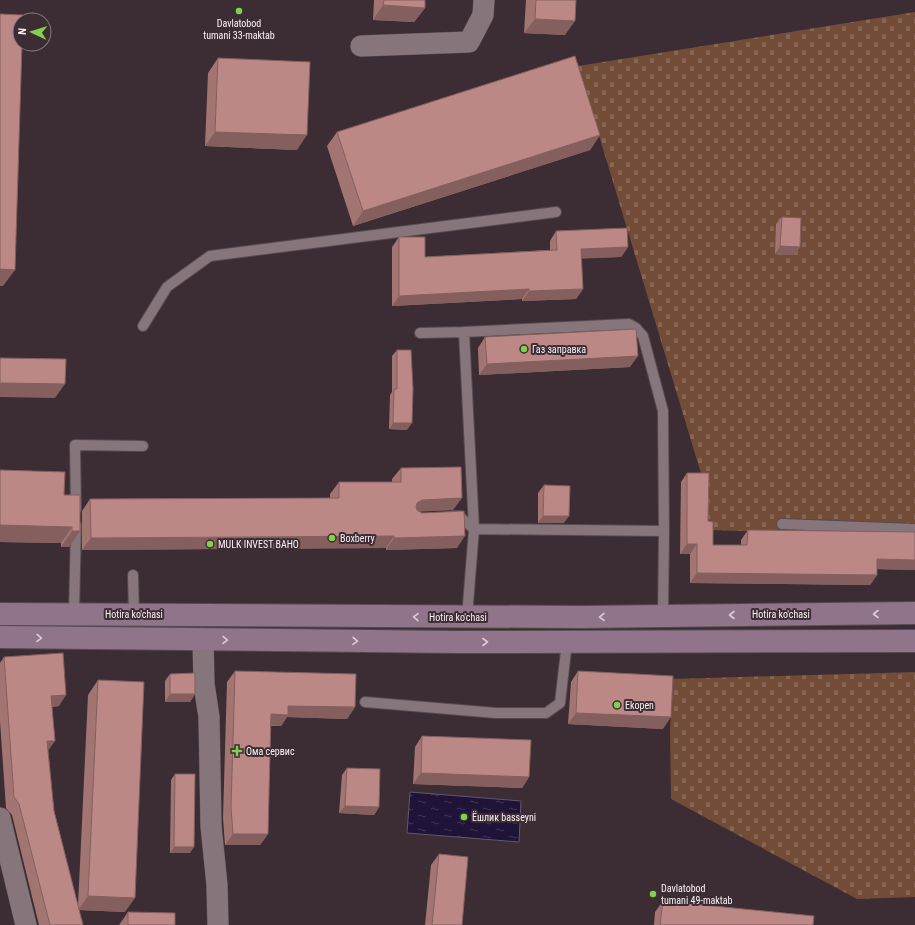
<svg xmlns="http://www.w3.org/2000/svg" width="915" height="925" font-family="'Roboto Condensed',sans-serif">
<style>
.cemetery{fill:url(#cemetery-stones)}
.water{fill:url(#water-ripples);stroke:#615770}
.lines{fill:none;stroke-linecap:round;stroke-linejoin:round}
.lane-casing{stroke:#564a50;stroke-width:12}
.street-casing{stroke:#564a50;stroke-width:22}
.secondary-casing{stroke:#564a50;stroke-width:24}
.lane{stroke:#86757b;stroke-width:10}
.street{stroke:#86757b;stroke-width:21}
.secondary{stroke:#907489;stroke-width:22}
.wall{fill:#a27573}
.shaded-wall{fill:#845f5e}
.building{fill:#bc8886;stroke:#845f5e}
.oneway{stroke:#dcccd5}
.poi-dot{fill:#83d04e;stroke:#3b2d33;stroke-width:1.5}
.labels{text-anchor:middle;stroke-width:4;stroke-linejoin:round;paint-order:stroke}
.poi-label{font-size:10px;fill:#fcf2f6;stroke:#3b2d33;text-anchor:start}
.street-label{font-size:10px;fill:#fcf2f6;stroke:#3b2d33}
</style>
<defs>
<pattern id="cemetery-stones" width="16" height="16" patternUnits="userSpaceOnUse"><rect width="16" height="16" fill="#724c37"/><path d="M2 7V4a2 2 0 0 1 4 0v3zM10 15v-3a2 2 0 0 1 4 0v3z" fill="#876655"/></pattern>
<pattern id="water-ripples" width="26" height="14" patternUnits="userSpaceOnUse"><rect width="26" height="14" fill="#1f1437"/><path d="M2 4q2-2 4 0t4 0M15 11q2-2 4 0t4 0" fill="none" stroke="#403755"/></pattern>
</defs>
<rect width="100%" height="100%" fill="#3b2d33"/>
<!-- cemetery -->
<path class="cemetery" d="M915,12v525l-206,-7 -3,-40 -128,-424z
M915,672v225l-58,2 -186,-100 -1,-69 3,-51z"/>
<!-- water -->
<path class="water" d="M410,792l111,9 -2,41 -112,-9z"/>
<g class="lines">
<defs>
<path id="lane" d="M143,326l24,-39 43,-31 346,-44
M464,332l165,-8 7,4 7,8 20,75 1,120
M420,333l44,-1 10,197 -15,-13h-6
M76,509l-1,-64 68,1
M782,524l133,5
M133,575l1,39
M74,614l2,-89
M467,617l7,-88 190,2 -1,85
M365,702l131,11h50l14,-10 7,-61"/>
<path id="street" d="M361,46l108,-4 14,-27 1,-15
M203,639l1,45 5,33 2,109 6,59 1,40
M0,818l26,107"/>
<path id="secondary" d="M0,614l582,3 333,-4
M0,637l457,5 458,-1"/>
</defs>
<!-- lane casing -->
<use href="#lane" class="lane-casing"/>
<!-- street casing -->
<use href="#street" class="street-casing"/>
<!-- secondary casing -->
<use href="#secondary" class="secondary-casing"/>
<!-- lane -->
<use href="#lane" class="lane"/>
<!-- street -->
<use href="#street" class="street"/>
<!-- secondary -->
<use href="#secondary" class="secondary"/>
</g>
<!-- wall -->
<path class="wall" d="M374,0h51v8l-11,14 -41,-2z
M526,0h50l-11,35 -41,-2z
M218,58l79,92 -92,-4 3,-73z
M337,132l263,3 -10,15 -237,76 -26,-80z
M782,217l18,30 -6,8 -19,-1 1,-30z
M556,231l72,16 -7,10 -40,1 2,31 -7,10 -54,2v-2l-130,7v-59l7,-10 26,20 125,-7v-9z
M485,337l145,30 -151,8 -1,-27z
M397,350l10,80 -18,-1 1,-34 2,-3v-36z
M401,468l52,42 -34,1 38,37 -71,2v-2l-304,2v-39l8,-12 240,-1v-4l9,-12h53v-3z
M0,470l64,25h16l-11,52h-8v-4l-61,-1z
M687,473l21,48 5,24h28v-5l7,-10 167,2v38l-38,-1v6l-7,10 -180,-2v-29h-10l1,-72z
M544,485l20,38h-26v-30z
M4,657l55,49 -7,1 -4,43 6,61 24,95 10,-211 10,-15 27,232 -46,-2 4,15h-44l-27,-110 -6,-7 -6,-87v-58z
M235,671l120,36 -8,12 -60,-2 -6,9h-11l-2,108 -8,11h-35l-2,-27 4,-136z
M578,671l85,58 -95,-5 3,-42z
M170,674l25,20 -5,8h-25v-21z
M422,736l107,41 -7,11 -109,-4 2,-37z
M347,768l32,39 -5,8 -35,-2 3,-38z
M175,774l15,79h-20l1,-73z
M439,854l23,71h-37l6,-60z
M663,901l150,24h-159l1,-13z
M128,912l47,13h-56z"/>
<!-- shaded-wall -->
<path class="shaded-wall" d="M383,5l42,3 -11,14 -41,-2z
M535,19l40,2 -10,14 -41,-2z
M215,132l92,3 -10,15 -92,-4z
M600,135l-10,15 -237,76 10,-15z
M780,246l20,1 -6,8 -19,-1z
M628,247l-7,10 -47,2 7,-10z
M0,269l15,1 -12,16h-3z
M529,289l-7,10 -130,7 7,-10z
M583,289l-7,10 -54,2 7,-10z
M638,356l-8,11 -151,8 8,-11z
M0,383l65,1 -10,14 -55,-1z
M393,423h19l-5,7 -18,-1z
M462,498l-9,12 -40,2 4,-9 5,-3z
M543,516h26l-5,7h-26z
M0,525l72,2 -11,16 -61,-1z
M72,531h8l-11,16h-8z
M394,536l-8,12 -304,2 9,-12z
M465,536l-8,12 -71,2 8,-12z
M687,544h10l-7,10h-10z
M877,559l38,1v10l-45,-1z
M697,573l180,2 -7,10 -180,-2z
M170,694h25l-5,8h-25z
M66,695l-7,11 -15,1 7,-11z
M288,706l67,1 -8,12 -60,-2 -6,9 -18,-1 8,-11z
M576,713l95,4 -8,12 -95,-5z
M47,741h8l-8,11z
M421,773l108,4 -7,11 -109,-4z
M345,806l34,1 -5,8 -35,-2z
M233,834h35l-8,11h-35z
M174,847h20l-4,6h-20z
M88,896l47,2 -10,14 -47,-2z"/>
<!-- building -->
<path class="building" d="M384,0h41v8l-42,-3z
M536,0h40l-1,21 -40,-2z
M0,14l23,1v5h-3v24h2l-7,226 -15,-1z
M575,56l25,79 -237,76 -26,-79z
M218,58l92,4 -3,73 -92,-3z
M782,217l19,1 -1,29 -20,-1z
M627,228l1,19 -47,2 2,40 -54,2v-2l-130,7v-59h26v20l132,-7 -1,-19z
M636,329l2,27 -151,8 -2,-27z
M397,350h14l2,39 -1,34h-19l1,-34h3z
M0,358l66,1 -1,25 -65,-1z
M461,467l1,31 -40,2 -5,3 -1,4 1,3 5,3 42,-2 1,25 -71,2v-2l-303,2 -1,-39 249,-1v-16h62v-14z
M0,470l65,2 -1,23h16v36h-8v-4l-72,-2z
M687,473h22l-1,48 5,1v23h34l1,-15 167,2v28l-38,-1v16l-180,-2v-29h-10z
M544,485l26,1 -1,30h-26z
M63,653l3,42 -15,1 4,45h-8l7,70 29,114h-33l-31,-121 -5,-7 -10,-140z
M235,671l121,3 -1,33 -67,-1v9l-17,-1 -3,120h-35l-2,-27z
M578,671l95,5 -2,41 -95,-4z
M195,673v21h-25v-20z
M98,680l46,2 -9,216 -47,-2z
M422,736l109,4 -2,37 -108,-4z
M347,768l33,1 -1,38 -34,-1z
M175,774h20l-1,73h-20z
M439,854l29,3 -6,68h-30z
M663,901l151,15 -1,9h-153z
M128,912l47,1v12h-47z"/>
<!-- one-way arrows -->
<defs><path id="oneway-chevron" d="M-2-3.5L2.5 0L-2 3.5" fill="none" stroke-width="1.6" stroke-linecap="round" stroke-linejoin="round"/></defs>
<g class="oneway">
<use href="#oneway-chevron" transform="translate(876 614) rotate(180)"/>
<use href="#oneway-chevron" transform="translate(732 615) rotate(180)"/>
<use href="#oneway-chevron" transform="translate(416 617) rotate(-179)"/>
<use href="#oneway-chevron" transform="translate(602 617) rotate(179)"/>
<use href="#oneway-chevron" transform="translate(39 638) rotate(1)"/>
<use href="#oneway-chevron" transform="translate(225 640) rotate(1)"/>
<use href="#oneway-chevron" transform="translate(355 641) rotate(1)"/>
<use href="#oneway-chevron" transform="translate(485 642)"/>
</g>
<!-- markers -->
<g class="poi-dot">
<circle cx="239" cy="11" r="4"/>
<circle cx="524" cy="349" r="4"/>
<circle cx="332" cy="538" r="4"/>
<circle cx="210" cy="544" r="4"/>
<circle cx="617" cy="705" r="4"/>
<path d="M235 745h4v4h4v4h-4v4h-4v-4h-4v-4h4z"/>
<circle cx="464" cy="817" r="4"/>
<circle cx="653" cy="894" r="4"/>
</g>
<g class="labels">
<!-- poi labels -->
<g class="poi-label">
<text x="239" y="27" text-anchor="middle">Davlatobod<tspan x="239" dy="12">tumani 33-maktab</tspan></text>
<text x="532" y="353">Газ заправка</text>
<text x="340" y="542">Boxberry</text>
<text x="218" y="548">MULK INVEST BAHO</text>
<text x="625" y="709">Ekopen</text>
<text x="246" y="755">Ома сервис</text>
<text x="472" y="821">Ёшлик basseyni</text>
<text x="661" y="892">Davlatobod<tspan x="661" dy="12">tumani 49-maktab</tspan></text>
</g>
<!-- street labels -->
<g class="street-label">
<text x="134" y="618">Hotira ko'chasi</text>
<text x="781" y="618">Hotira ko'chasi</text>
<text x="458" y="621">Hotira ko'chasi</text>
</g>
</g>
<!-- north arrow -->
<g transform="translate(32 32) rotate(274)"><circle r="19" fill="#3b2d33" stroke="#887c81"/>
<path d="M0-3L7 15L0 10L-7 15Z" fill="#83d04e"/>
<text y="-6" font-size="11" font-weight="bold" text-anchor="middle" fill="#fcf2f6">N</text>
</g>
</svg>
